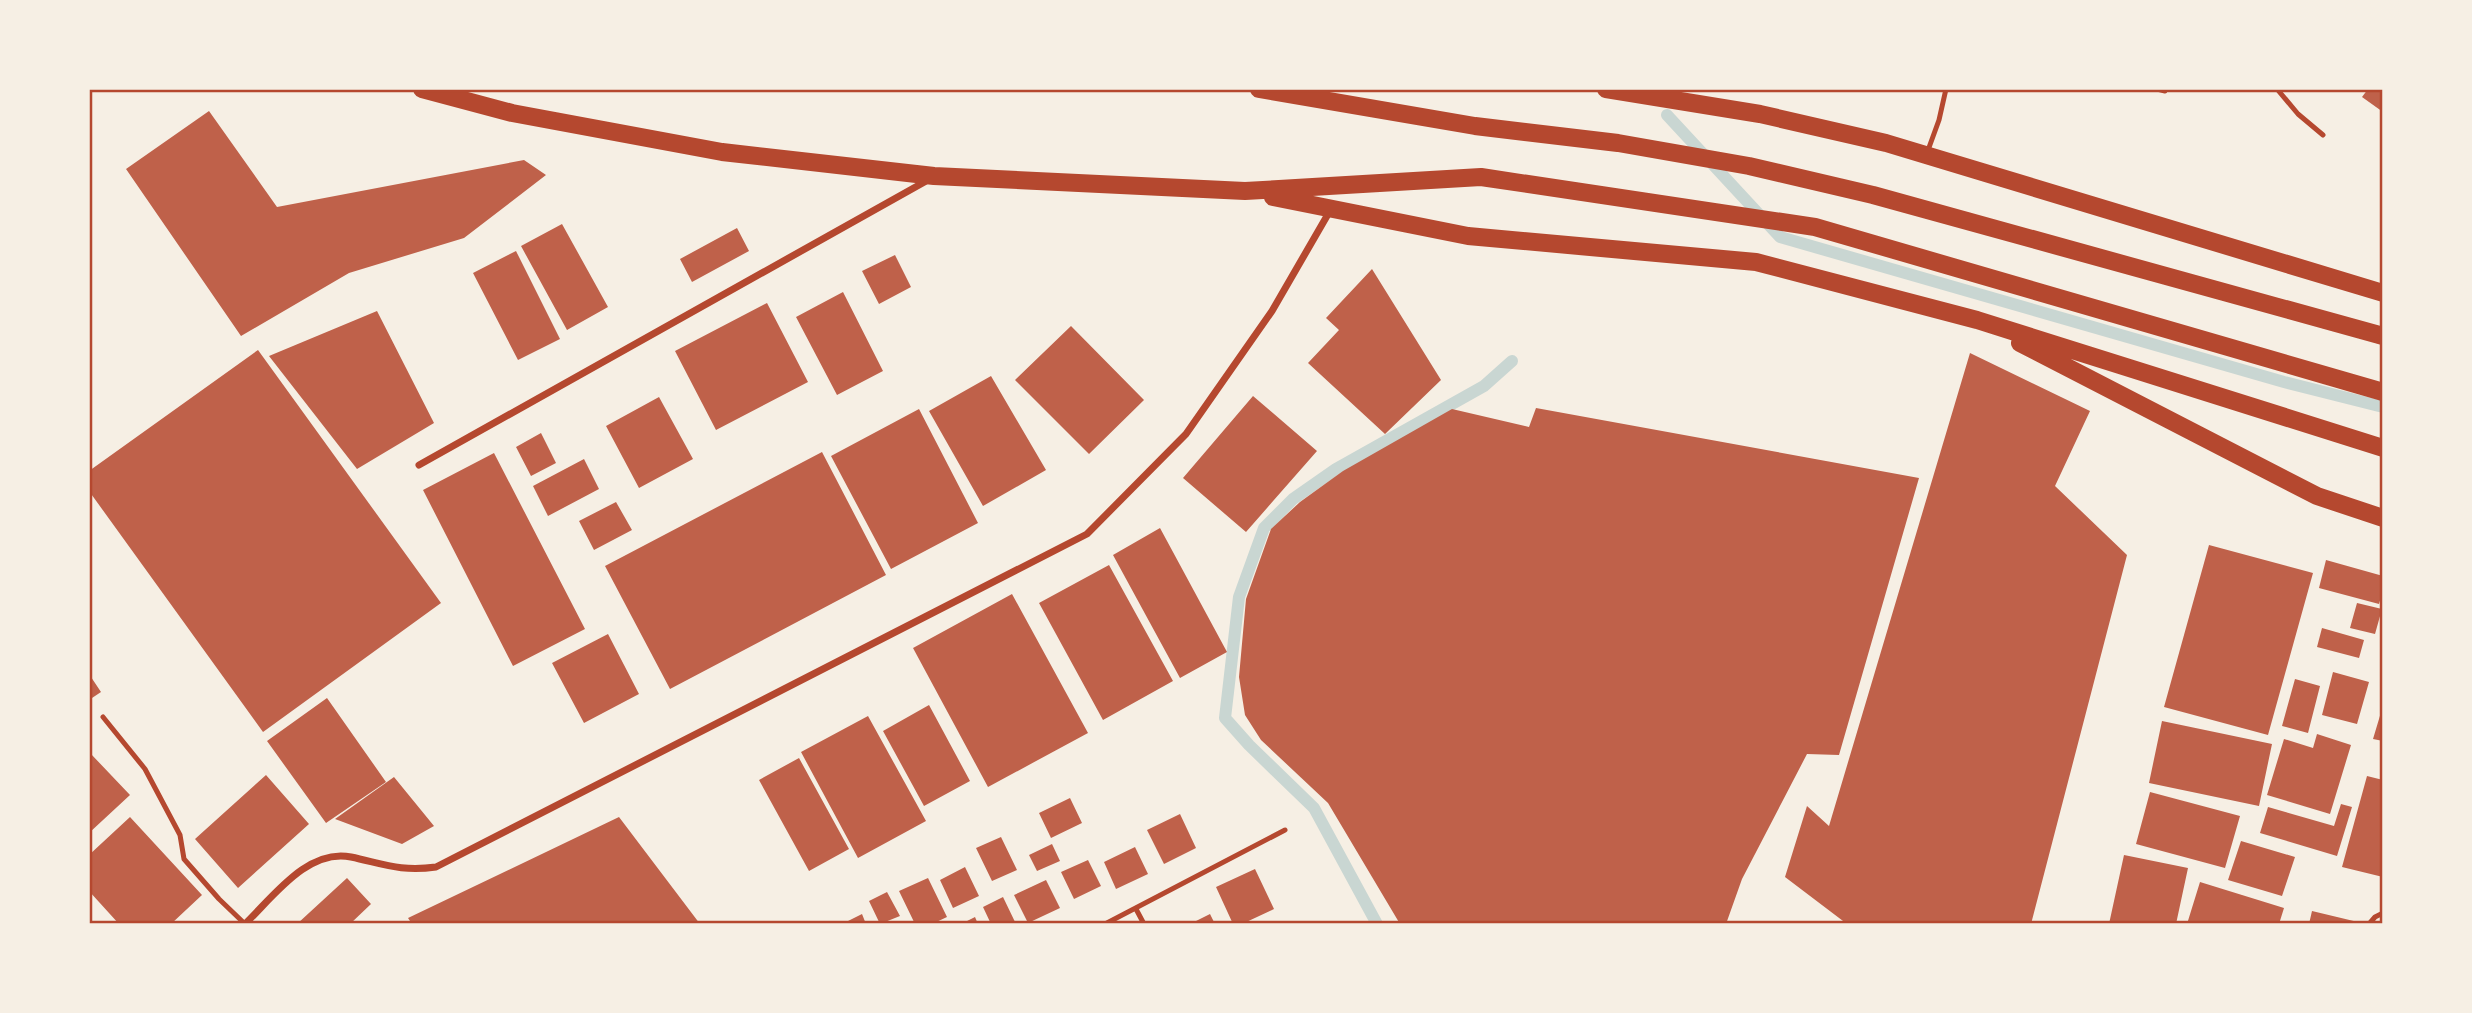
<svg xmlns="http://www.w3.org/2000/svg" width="2472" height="1013" font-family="'Fira Sans',sans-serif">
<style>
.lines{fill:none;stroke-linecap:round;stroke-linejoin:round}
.stream{stroke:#c9d6d2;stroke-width:12}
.building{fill:#bf614a}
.service{stroke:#b5482f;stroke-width:5}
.minor{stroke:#b5482f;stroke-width:7}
.primary{stroke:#b5482f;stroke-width:18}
.neatline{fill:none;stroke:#b5482f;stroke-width:2.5}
</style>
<rect width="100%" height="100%" fill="#f6efe4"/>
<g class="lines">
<!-- stream -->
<path class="stream" d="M1667,115l113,122 504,145 99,25
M1377,924l-63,-116 -65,-63 -24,-27 14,-121 25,-69 29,-29 43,-30 148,-83 28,-25"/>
</g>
<!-- building -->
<path class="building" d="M2368,89h15v23l-21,-15z
M209,111l68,96 247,-47 22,15 -82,63 -115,35 -108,63 -115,-167z
M562,224l46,83 -41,23 -46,-84z
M737,228l12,23 -57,31 -12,-23z
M516,251l44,88 -42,21 -45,-87z
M895,255l16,32 -32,17 -17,-33z
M1372,269l69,111 -56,54 -77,-71 31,-33 -13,-12z
M843,292l40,79 -46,24 -41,-78z
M767,303l41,79 -92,48 -41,-79z
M377,311l57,112 -77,46 -88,-113z
M1071,326l73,74 -55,54 -74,-74z
M258,350l183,253 -178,129 -174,-241v-20z
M1970,353l120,58 -35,75 72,69 -96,369h-184l-62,-47 22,-71 22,20z
M991,376l55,94 -63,36 -54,-95z
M1253,396l64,55 -71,81 -63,-54z
M659,397l34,62 -54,29 -33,-62z
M1536,408l383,70 -80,277 -32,-1 -65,125 -16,45h-326l-72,-121 -67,-63 -16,-25 -6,-38 7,-78 25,-70 29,-27 43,-31 109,-62 77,18z
M919,409l59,114 -87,46 -60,-113z
M541,433l15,30 -25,13 -15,-29z
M822,452l64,123 -216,114 -65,-123z
M494,453l91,176 -72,37 -90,-176z
M584,459l15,30 -51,27 -15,-30z
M616,502l16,28 -38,20 -15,-29z
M1160,528l67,124 -47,26 -67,-123z
M2209,545l104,28 -45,162 -104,-28z
M2326,560l57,16v14l-4,14 -60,-16z
M1109,565l64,116 -70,39 -64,-117z
M1012,594l76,139 -100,54 -75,-139z
M2357,603l25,6 -7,25 -25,-6z
M2322,628l42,12 -5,18 -42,-11z
M608,634l31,60 -55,29 -32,-60z
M2333,672l36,10 -12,42 -35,-9z
M89,674l12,18 -12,8z
M2295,679l25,7 -12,47 -26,-7z
M327,698l59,84 -60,41 -59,-82z
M929,705l41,76 -46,25 -41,-75z
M2382,709h1v32l-10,-2z
M868,716l58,105 -68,37 -57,-106z
M2162,721l110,23 -13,62 -110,-23z
M2317,734l34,11 -21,69 -63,-19 17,-56 29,9z
M91,754l39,41 -41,38v-77z
M799,758l50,91 -40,22 -50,-91z
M266,775l43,49 -71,64 -43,-49z
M2367,776l16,4v97l-41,-10z
M394,777l40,49 -32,18 -67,-25z
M2150,792l90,24 -15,52 -89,-24z
M1070,798l12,25 -31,15 -12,-25z
M2341,804l11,3 -15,49 -77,-23 8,-26 66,19z
M1180,814l16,34 -32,16 -17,-34z
M130,817l72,78 -31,29h-52l-30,-33v-36z
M619,817l81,107h-288l-4,-6z
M1001,837l16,33 -25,11 -16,-33z
M2241,841l54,16 -13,39 -54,-16z
M1052,844l8,17 -23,10 -8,-16z
M1135,847l13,27 -32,15 -12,-27z
M2124,855l64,13 -12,56h-67z
M1088,860l13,26 -27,13 -13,-27z
M965,867l14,29 -26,12 -13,-28z
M1255,869l19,40 -32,15h-9l-17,-37z
M347,878l24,26 -21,20h-53z
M928,878l19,39 -15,7h-17l-16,-33z
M1046,880l14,28 -32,15 -14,-28z
M2200,882l84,26 -5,16h-92z
M887,892l13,24 -20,8 -11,-23z
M1003,897l13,27h-25l-8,-17z
M2312,911l50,12v1h-53z
M862,914l4,10h-24z
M1210,914l5,10h-25z
M975,917l3,7h-17z"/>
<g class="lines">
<!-- service -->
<path class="service" d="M2157,89l8,2
M2277,89l21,25 25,21
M1927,153l12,-33 7,-31
M103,717l42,52 35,66 4,24 35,40 26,25
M1136,909l8,15
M1105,924l180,-94
M2369,924l6,-7 8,-4"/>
<!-- minor -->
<path class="minor" d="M419,465l509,-285
M245,924c28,-27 63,-76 106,-67 33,7 50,15 85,10l651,-333 99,-100 86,-123 59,-102"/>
<!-- primary -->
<path class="primary" d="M422,89l90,24 210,39 212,24 311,15 236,-14 334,50 568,165
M1259,89l216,37 143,17 131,23 124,29 510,141
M1606,89l154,25 126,29 497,150
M1273,197l195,39 288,26 221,58 406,128
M2020,343l297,153 66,22"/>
</g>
<!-- border -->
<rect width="2472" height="1013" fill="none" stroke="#f6efe4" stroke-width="182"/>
<rect x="91" y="91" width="2290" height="831" class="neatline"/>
</svg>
